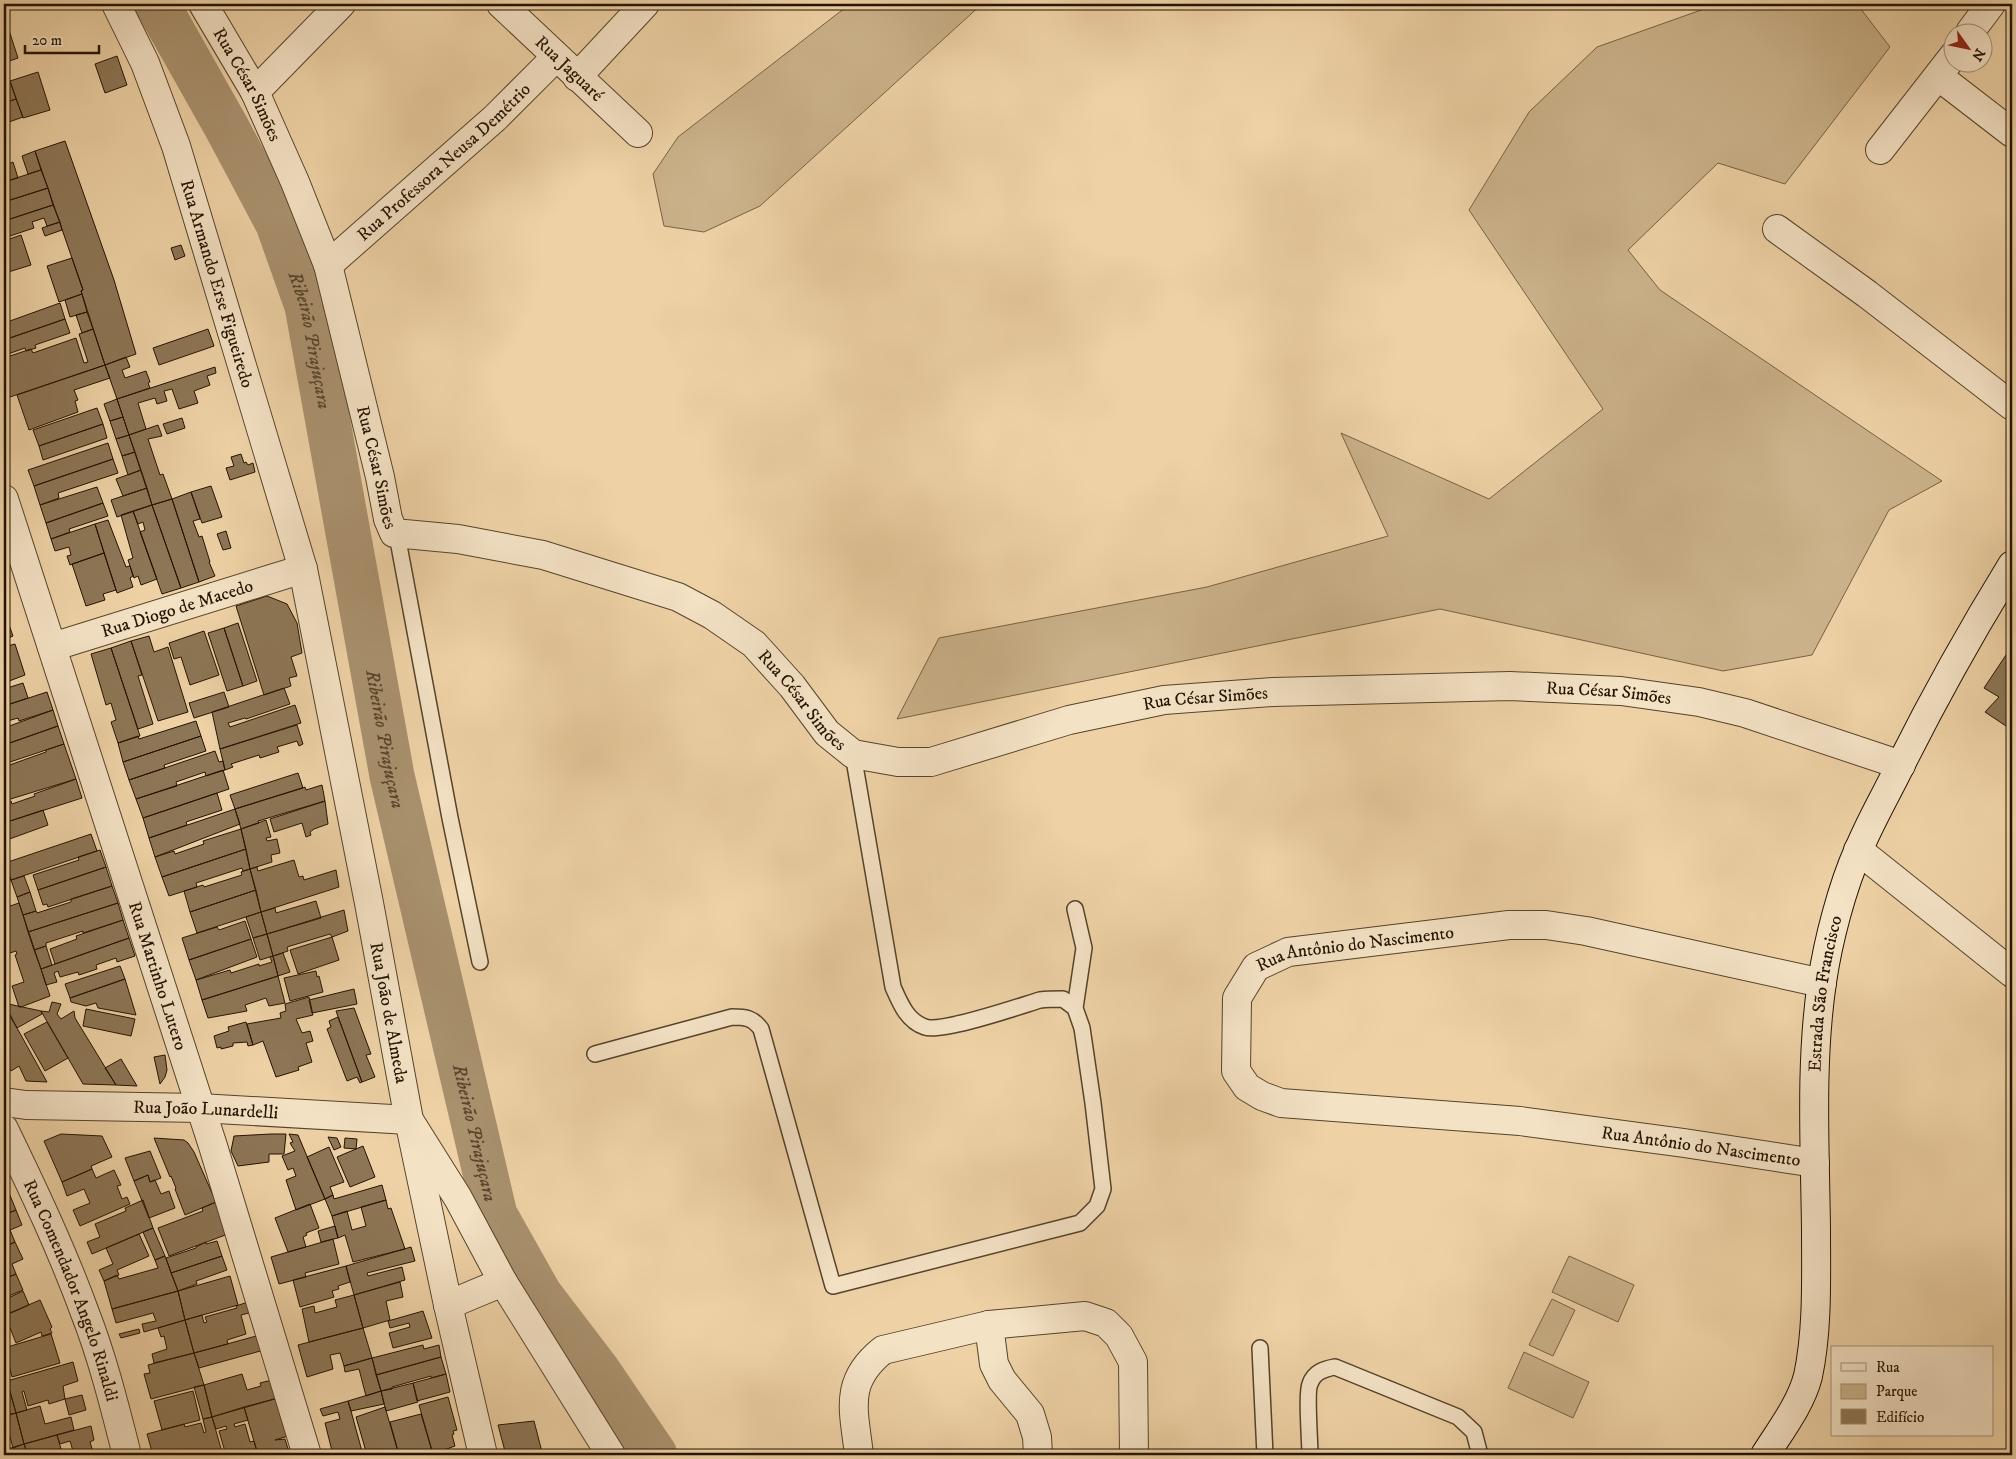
<svg xmlns="http://www.w3.org/2000/svg" width="2016" height="1459" font-family="'IM FELL DW Pica',serif">
<style>
.green{fill:#cbb28a;stroke:#776245}
.lines{fill:none;stroke-linecap:round;stroke-linejoin:round}
.river{stroke:#a9916e;stroke-width:45}
.building{fill:#8d7656;stroke:#231300}
.service-casing{stroke:#56432a;stroke-width:18}
.minor-casing{stroke:#56432a;stroke-width:30}
.secondary-casing{stroke:#231300;stroke-width:30}
.service{stroke:#f4e2c5;stroke-width:15}
.minor{stroke:#f4e2c5;stroke-width:28}
.secondary{stroke:#f4e2c5;stroke-width:28}
.labels{text-anchor:middle;stroke-width:4.5;stroke-linejoin:round;paint-order:stroke}
.street-label{font-size:18px;fill:#231300;stroke:#f4e2c5}
.water-label{font-size:19px;font-style:italic;fill:#59452c;stroke:#f4e2c5}
</style>
<rect width="100%" height="100%" fill="#eed2a6"/>
<filter id="stains"><feTurbulence type="fractalNoise" baseFrequency=".004" numOctaves="4"/><feColorMatrix values="0 0 0 0 .2 0 0 0 0 .09 0 0 0 0 .02 0 0 0 .5 -.17"/></filter>
<radialGradient id="worn" r=".72"><stop offset=".6" stop-color="#630" stop-opacity="0"/><stop offset="1" stop-color="#630" stop-opacity=".3"/></radialGradient>
<!-- green -->
<path class="green" d="M850,4h132l-222,202 -56,26 -40,-6 -11,-52 25,-37z
M1718,4h139l33,43 -105,137 -67,-21 -90,87 32,40 282,191 -53,29 -77,145 -89,16 -283,-62 -543,110 42,-81 268,-51 181,-51 -47,-103 148,66 114,-90 -134,-199 60,-98 68,-65z
M1569,1256l65,29 -16,37 -66,-30z
M1552,1299l23,11 -22,46 -24,-11z
M1524,1352l65,30 -16,36 -65,-30z"/>
<g class="lines">
<!-- river -->
<path class="river" id="s1" d="M157,4l70,124 51,96 29,82 85,470 103,439 45,80 58,76 57,84"/>
</g>
<!-- building -->
<path class="building" d="M4,15l14,43 -14,5z
M117,56l10,29 -22,8 -10,-29z
M38,72l12,38 -27,8 -13,-37z
M10,81l6,18 -12,4v-20z
M16,99l7,18 -14,5 -1,-3 -4,1v-17z
M65,141l49,139 22,74 -31,11 -24,-74 2,-1 -48,-139z
M35,151l6,19 -13,4 -6,-18z
M13,162l5,16 -14,4v-16z
M41,170l7,18 -44,14v-20z
M48,188l5,17 -49,16v-19z
M53,205l7,17 -13,4 -3,-8 -12,4 2,6 -30,10v-17z
M60,222l2,8 -17,6 -3,-8z
M21,235l10,30 -26,8 3,7 -4,1v-40z
M181,245l4,11 -10,4 -4,-12z
M72,258l11,32 -2,1 1,3 -23,8 -12,-36z
M82,294l5,18 -17,5 -5,-17z
M60,303l5,16 -61,21v-20l2,-1 1,3z
M87,312l6,17 -11,4 -6,-18z
M65,319l5,14 -35,12 1,3 -10,3 -1,-3 -17,6 -4,-14z
M93,329l12,36 -101,34v-41l27,-9 2,4 43,-15 8,25 4,-1 -9,-28z
M208,329l6,17 -55,19 -6,-17z
M126,357l4,10 -8,3 3,8 21,-7 4,11 -2,1 2,5 -33,11 -12,-34z
M105,365l5,13 -36,12 4,10 -3,1 3,11 -49,18 -12,-35z
M215,367l1,6 -9,3 3,9 -16,6 4,12 -19,6 -7,-20 -8,2 3,10 -10,3 -2,-6 -17,5 8,26 -17,6 -12,-36z
M117,399l6,18 -13,4 -6,-17z
M97,408l6,16 -64,22 -6,-16z
M123,417l6,18 -13,4 -6,-18z
M182,418l3,10 -18,6 -4,-10z
M103,424l4,14 -64,22 -4,-14z
M158,425l4,11 -14,3 12,36 3,-1 9,25 -20,6 -23,-70z
M129,435l6,17 -13,4 -6,-17z
M108,443l5,16 -79,27 -6,-16z
M135,452l6,18 -13,5 -6,-19z
M241,454l3,9 2,-1 2,3 5,-2 2,9 -25,8 -4,-12 8,-2 -3,-9z
M113,459l5,14 -60,20 1,5 -19,7 -6,-19z
M141,470l6,18 -24,8 -7,-17z
M211,486l11,31 -20,6 -11,-31z
M97,487l6,16 -57,20 -6,-18z
M147,488l5,17 -35,12 -6,-17z
M191,492l9,27 -7,2 6,16 3,-1 8,26h-1l6,14 -16,6 -27,-83z
M172,499l27,83 -18,6 -29,-83z
M103,503l5,13 -39,13 1,3 -19,7 -5,-16z
M152,505l29,83 -19,6 -22,-62 5,-2 -2,-8 -5,2 -5,-13z
M133,511l24,68 -16,6 -3,-9 -4,2 -6,-18 5,-2 -12,-43z
M108,520l18,47 4,-1 3,10 -3,2 3,9 -16,6 -22,-69z
M95,524l9,29 -34,12 -3,-9 4,-1 -2,-8 -14,4 -4,-12z
M226,531l5,17 -8,2 -6,-16z
M104,553l12,37 -13,4 2,6 -19,6 -14,-42z
M267,596l20,8 10,19 5,30 -11,4 6,19 -8,2 2,8 -27,9 -28,-89z
M4,611l9,25 -9,4z
M238,623l19,58 -14,5 -19,-58z
M224,628l19,58 -16,5 -19,-58z
M204,631l15,44 -29,10 -9,-28 -7,2 -5,-16z
M149,636l5,16 14,-5 20,65 -30,9 -27,-80z
M131,641l11,34 -4,1 15,48 -15,5 -27,-81z
M15,644l10,31 -21,8v-36z
M2012,646v84l-27,-18 14,-15 -15,-9z
M111,648l29,88 -22,7 -7,-21 5,-2 -5,-17 -5,2 -15,-51z
M23,683l5,15 -24,8v-17z
M284,688l6,16 -44,15 -1,-1 -17,5 2,4 65,-22 6,18 -81,26 -8,-37z
M47,692l6,18 -34,11 -1,-3 -14,4v-16z
M224,692l5,15 -35,11 -5,-15z
M53,710l5,16 -54,19v-17z
M196,721l5,15 -78,26 -5,-19 20,-7 1,3z
M297,725l6,19 -4,2 -2,-5 -20,6 2,5 -19,6 -1,-3 -28,9 2,3 -8,3 -5,-21z
M58,726l6,18 -60,20v-19z
M201,736l5,15 -42,14 1,3 -36,12 -6,-18z
M64,744l12,35 -72,22v-34l42,-15v-2z
M215,751l4,11 4,-1 2,9 -19,6 -1,-4 -29,10 1,4 -41,13 -7,-19z
M223,770l6,19 -86,29 -7,-19z
M298,773l5,15 -68,21 -5,-14z
M76,779l6,19 -78,25v-20l7,-2 1,3 23,-8 -1,-2z
M322,785l3,16 -67,20 1,2 -18,6 -6,-20 70,-22 1,3z
M217,793l5,17 -36,12 1,3 -38,13 -6,-20z
M325,801l3,23 -14,5 -4,3 1,3 -5,2 -4,-14 -28,9 -4,-13z
M235,809l5,15 -85,33 -6,-19z
M43,810l5,15 -44,16v-18z
M266,820l5,17 -5,1 1,3 10,-2 3,14 -9,2 1,7 -22,7 -9,-40z
M241,829l5,20 -84,28 -7,-20 19,-6 1,3 29,-10 -1,-3z
M91,834l6,17 -86,29 -6,-17z
M246,849l4,20 -7,2 -1,-3 -46,15 1,4 -28,9 -7,-19z
M100,850l6,17 -68,23 -5,-15 46,-15 -1,-3z
M4,858l7,22 -7,2z
M294,860l5,17 4,-1 1,4 32,-10 3,17 -78,25 -11,-43 7,-2 1,4z
M106,867l6,19 -64,21 -1,-3 -4,1 -5,-15z
M250,869l6,21 -66,22 -6,-21 19,-6 1,2 38,-12 -1,-3z
M24,876l6,16 -13,5 -6,-17z
M112,886l6,17 -90,29 -5,-17 13,-4 1,2 34,-11v-3z
M256,890l5,22 -64,21 -7,-21z
M30,892l6,19 -13,4 -6,-18z
M316,901l5,17 -54,16 -6,-22 14,-4 1,5z
M19,903l31,93 -29,11h-2l-7,-21 12,-4 -9,-27 2,-1 -1,-3 -12,4v-47z
M118,903l5,17 -40,13v-2l-37,12v3l-12,4 -6,-18z
M344,910l4,21 -16,6 -2,-3 -43,13 1,4 -15,5 -6,-22z
M261,912l6,22 -14,4 -7,-21z
M123,920l6,18 -74,26 -5,-15 27,-10 -1,-3z
M245,921l6,18 -62,21 -7,-22 35,-11 2,3z
M267,934l6,22 -13,4 -7,-22z
M332,937l7,23 -41,14 -8,-24z
M129,938l6,18 -18,6 -1,-4 -20,7 1,4 -18,6 -1,-3 -18,5 -2,-6 -4,2 3,9 -11,3 -5,-16z
M251,939l6,18 -61,23 -7,-20z
M46,946l6,19 -11,4 -7,-19z
M283,953l7,19 -12,4 -5,-20z
M273,956l5,20 -76,24 -6,-20 34,-10 1,3 28,-9v2l13,-4 -2,-5z
M120,966l5,13 -55,19 -5,-14z
M316,971l1,6 2,-1 4,16 -33,9 -6,-23z
M278,976l7,27 -16,3 -3,-8 -21,7 2,6 -39,7 -6,-18z
M125,979l11,36 -38,-7 -2,-5 -10,3 -15,-4 -1,-4z
M354,989l3,15 -45,9 -3,-13z
M309,997l4,18 -17,4 6,14 8,-2 3,10 -7,2 6,19 -14,5 1,3 -23,7 -13,-36 -10,4 -6,-21 34,-6 -1,-5 6,-2 -1,-7z
M52,1002l9,2 -4,10 4,5 13,-8 1,7 41,67 -33,-1 -42,-73 8,1z
M4,1003l37,8 1,3 -25,14z
M4,1006l13,22 30,54 -21,-1 -7,-15 -8,5 -7,-12z
M354,1008l17,46 -5,1 9,22 -13,5 -26,-71z
M86,1009l49,10 -4,17 -48,-10z
M338,1017l24,65 -2,1 -3,-6 -10,4 -20,-52 4,-2 -2,-6z
M47,1022l21,36 -23,13 -21,-37z
M246,1022l7,23 -5,1 -1,-4 -14,1v3l-12,3v-2l-4,1 -3,-12 15,-5 -1,-4z
M165,1055l2,15 -2,7 -5,7 -6,-27z
M121,1059l16,27 -21,-1 -11,-17z
M61,1134l41,2 10,21 -21,9 1,3 -30,13 -18,-41z
M271,1134h15l-2,20h-15v8l-31,4 -7,-15 3,-15z
M289,1134l9,1 27,64 -29,11 -10,-30 10,-4 -3,-8 -5,2 -6,-14 13,-5 -5,-8 3,-1z
M328,1137l9,1 4,9 -7,3z
M154,1138l30,2 4,3 6,9 22,50 -31,13 -10,-26 1,-1 -5,-12 -1,1z
M345,1138l12,1 -1,10 -12,-1z
M363,1146l12,31 -25,10 -13,-30z
M329,1147l15,35 -14,5 3,8 -8,4 -18,-42z
M150,1151l11,27 -11,4 -2,-7 -14,6 -9,-23z
M92,1169l4,9 18,-8 7,15 -4,1 5,13 5,-2 3,7 -50,22 -7,-16 17,-7 -6,-14 -17,7 -5,-14z
M148,1175l2,7 5,-2 6,14 8,-3 6,17 -26,10 -15,-37z
M5,1183l11,27 -12,5v-31z
M382,1185l4,15 -54,16 -7,-17 8,-4 1,4z
M143,1200l10,28 -61,26 -5,-12 13,-5 -5,-13 31,-13 -1,-3z
M386,1200l2,9 3,-1 14,41 -52,13 -8,-27 -7,3 -6,-22 15,-5 5,19 14,-4 -5,-19z
M216,1202l12,32 -59,22 -11,-28 45,-17 -1,-3z
M310,1204l9,24 -13,5 1,2 -4,2 3,10 -18,5 -13,-34z
M16,1210l6,15 -12,5 5,12 -11,5v-32z
M335,1226l3,12 -17,4 -3,-11z
M153,1228l12,28 -10,4 -12,-28z
M139,1234l10,22 -32,14 2,5 -15,6 -5,-11 14,-6 -7,-16z
M333,1239l6,25 -34,9 1,4 -27,7 -8,-27z
M217,1241l5,15 -51,17 -5,-15 30,-10v-1l10,-5v2z
M15,1242l8,17 -11,5 4,10 -12,5v-32z
M411,1247l4,14 -48,12 1,3 34,-9 3,13 -51,15 -8,-29z
M165,1256l13,35 -66,18 -8,-28 13,-6 2,4 39,-11 -3,-8z
M222,1256l5,14 -31,11 1,3 -19,7 -7,-18z
M346,1266l4,16 -12,4 1,3 -7,2 2,6 -34,10 -7,-27z
M16,1274l7,16 -19,8v-19z
M230,1276l8,29 -53,15 -7,-29z
M400,1282l3,15 -17,4 4,19 -27,8 -9,-33z
M23,1291l6,14 -25,11v-16z
M178,1291l7,29 -41,12 -2,-8 14,-3 -3,-8 -37,10 -4,-14z
M354,1295l9,33 -54,14 -7,-33 12,-3 1,7 22,-6 -2,-7z
M40,1300l12,27 -2,2 2,4 -10,3 -1,-4 -25,11 -11,-28z
M251,1301l2,11 -12,3 5,19 -19,6 1,4 -34,9 -9,-33 17,-5 2,8 3,-1 -2,-5 32,-9 -1,-2z
M423,1311l9,27 -39,10 -4,-15 21,-6 -1,-4 -19,5 -2,-7z
M185,1320l9,33 -40,10 -2,-9 15,-5 -3,-13 -3,1 -3,-9z
M363,1328l9,30 -28,8 -4,-13 -10,2 3,14 -26,8 -9,-32z
M139,1329l1,4 -19,5 -2,-4z
M51,1334l9,29 -48,14 -8,-29z
M260,1335l4,15 -65,18 -5,-15z
M423,1345l1,4 15,-4 2,12 -65,18 -4,-17z
M194,1353l10,32 -53,14 -7,-25 6,-1 -2,-8z
M441,1357l5,17 -15,4v-2l-39,11v2l-11,2 -5,-16z
M372,1358l9,33 -15,5 -7,-27 -14,3 -1,-6z
M73,1362l5,19 -15,5 2,13 -16,5 -1,-4 -20,6 -4,-15 -2,1 5,18 -11,3 -9,-32z
M242,1374l5,16 14,-4 -1,-3 12,-3 6,18 -66,19 -8,-32z
M446,1374l4,18 -33,9 -4,-18z
M7,1381l9,32 -12,3v-34z
M413,1383l5,19 -32,9 -5,-20z
M204,1385l8,32 -9,2 -9,-32z
M193,1391l7,29 -38,10 -8,-29z
M381,1391l3,13 -33,7 -3,-10z
M82,1395l4,15 -17,5 -4,-16z
M448,1397l9,33 -4,1 1,3 -2,1 3,11 -22,8 -14,-49z
M278,1398l10,38 -13,4 10,-1 5,16h-32l-14,-48z
M348,1401l3,10 12,44h-30l-8,-32 15,-4 -2,-7 -15,4 -3,-7z
M40,1406l5,18 26,-7 3,13 -50,14 -8,-31z
M244,1407l4,13 -14,4 1,3 10,-3 5,18 4,-1 4,14h-32l-7,-24 8,-2 -1,-3 -10,3 -4,-12z
M385,1407l14,48h-32l-11,-38z
M16,1413l8,31 -11,4 -9,-32z
M421,1414l11,37 -13,4h-20l-9,-33z
M212,1417l10,35 -11,3h-42l-1,-3 -15,3 -6,-21 37,-10 1,3 16,-4 3,10 2,-1 -3,-13z
M534,1421l8,31 -36,3 -8,-30z
M91,1426l3,14 -4,2 4,13h-31l10,-4 -3,-10 -10,3 -3,-9z
M57,1435l4,14 -7,2 4,4h-30l-4,-11z
M24,1444l4,11h-24v-5z"/>
<g class="lines">
<defs>
<path id="service" d="M397,535l53,283 30,144
M1075,1008l9,-60 -9,-39
M595,1054l137,-37c14,0 21,1 29,12l72,257 247,-63 17,-17 6,-17 -10,-86 -11,-75 -7,-20 -12,-9c-7,0 -15,0 -23,1 -20,6 -98,33 -115,27 -18,-6 -25,-24 -32,-40l-40,-233
M1260,1348l5,107
M1310,1455c0,-12 -4,-63 0,-71 4,-12 14,-15 25,-17l123,50 16,15 6,23"/>
<g id="minor">
<path id="s2" d="M116,4l29,59 31,83 127,423 66,334 40,217 39,185 35,150"/>
<path id="s3" d="M203,4l52,88 40,90 33,83 52,212 8,42 6,14 64,6 85,16 135,42 34,18 42,29 38,42 35,47 26,21 45,8h33l138,-42 95,-20 109,-8 237,-6 111,5 78,11 46,11 156,52"/>
<path id="s4" d="M501,4l137,129"/>
<path d="M1970,32l21,-28"/>
<path d="M1938,76l74,57"/>
<path d="M577,77l68,-73"/>
<path d="M255,92l86,-88"/>
<path d="M1880,150l74,-95"/>
<path d="M1777,229l90,65 145,112"/>
<path id="s5" d="M328,265l167,-147 61,-61"/>
<path id="s6" d="M4,499l209,647 94,309"/>
<path id="s7" d="M52,647l251,-78"/>
<path d="M1858,850l154,123"/>
<path id="s8" d="M4,1102l22,3 174,3 209,12 49,78 45,84 108,173"/>
<path id="s9" d="M4,1129c29,60 58,121 81,184 18,46 30,95 42,142"/>
<path id="s10" d="M1815,1163l-131,-20 -164,-22 -239,-18 -19,-7 -15,-9 -11,-16 1,-73 19,-31 32,-15 221,-27h37l40,6 236,52"/>
<path d="M448,1305l55,-23"/>
<path d="M989,1325l5,39 8,16 28,34 7,23 1,18"/>
<path d="M859,1455c-5,-45 -16,-73 24,-105l106,-25 96,-9 21,7 13,13 14,26 1,93"/>
</g>
<g id="secondary">
<path id="s11" d="M1765,1455c15,-24 36,-51 43,-79 10,-47 8,-100 8,-147 -1,-82 -6,-166 6,-247 6,-41 20,-95 37,-133 12,-29 28,-56 42,-85 34,-68 71,-134 111,-199"/>
</g>
</defs>
<!-- service casing -->
<use href="#service" class="service-casing"/>
<!-- minor casing -->
<use href="#minor" class="minor-casing"/>
<!-- secondary casing -->
<use href="#secondary" class="secondary-casing"/>
<!-- service -->
<use href="#service" class="service"/>
<!-- minor -->
<use href="#minor" class="minor"/>
<!-- secondary -->
<use href="#secondary" class="secondary"/>
</g>
<g class="labels">
<!-- street labels -->
<g class="street-label">
<text dy="6" stroke="none"><textPath href="#s4" startOffset="94">Rua Jaguaré</textPath></text>
<text dy="6" stroke="none"><textPath href="#s3" startOffset="92">Rua César Simões</textPath></text>
<text dy="6" stroke="none"><textPath href="#s5" startOffset="155">Rua Professora Neusa Demétrio</textPath></text>
<text dy="6" stroke="none"><textPath href="#s2" startOffset="298">Rua Armando Erse Figueiredo</textPath></text>
<text dy="6" stroke="none"><textPath href="#s3" startOffset="498">Rua César Simões</textPath></text>
<text dy="6" stroke="none"><textPath href="#s7" startOffset="131">Rua Diogo de Macedo</textPath></text>
<text dy="6" stroke="none"><textPath href="#s3" startOffset="1862">Rua César Simões</textPath></text>
<text dy="6" stroke="none"><textPath href="#s3" startOffset="1022">Rua César Simões</textPath></text>
<text dy="6" stroke="none"><textPath href="#s3" startOffset="1458">Rua César Simões</textPath></text>
<text dy="6" stroke="none"><textPath href="#s10" startOffset="806">Rua Antônio do Nascimento</textPath></text>
<text dy="6" stroke="none"><textPath href="#s6" startOffset="501">Rua Martinho Lutero</textPath></text>
<text dy="6" stroke="none"><textPath href="#s11" startOffset="474">Estrada São Francisco</textPath></text>
<text dy="6" stroke="none"><textPath href="#s2" startOffset="1048">Rua João de Almeda</textPath></text>
<text dy="6" stroke="none"><textPath href="#s8" startOffset="202">Rua João Lunardelli</textPath></text>
<text transform="translate(1701 1146) rotate(8)" y="6">Rua Antônio do Nascimento</text>
<text dy="6" stroke="none"><textPath href="#s9" startOffset="175">Rua Comendador Angelo Rinaldi</textPath></text>
</g>
<!-- water labels -->
<g class="water-label">
<text dy="7" stroke="none"><textPath href="#s1" startOffset="372">Ribeirão Pirajuçara</textPath></text>
<text dy="7" stroke="none"><textPath href="#s1" startOffset="778">Ribeirão Pirajuçara</textPath></text>
<text dy="7" stroke="none"><textPath href="#s1" startOffset="1182">Ribeirão Pirajuçara</textPath></text>
</g>
</g>
<!-- margin -->
<rect width="2016" height="1459" fill="none" stroke="#eed2a6" stroke-width="20"/>
<rect x="5" y="5" width="2006" height="1449" fill="none" stroke="#231300" stroke-width="2.5"/>
<rect x="10" y="10" width="1996" height="1439" fill="none" stroke="#231300"/>
<!-- legend -->
<rect x="1831" y="1346" width="162" height="90" fill="#f4e2c5" stroke="#a08f76"/>
<rect x="1841" y="1363" width="25" height="8" fill="#f4e2c5" stroke="#a08f76"/>
<text x="1876" y="1372" font-size="15" fill="#231300">Rua</text>
<rect x="1841" y="1384" width="25" height="15" fill="#cbb28a" stroke="#a08f76"/>
<text x="1876" y="1396" font-size="15" fill="#231300">Parque</text>
<rect x="1841" y="1409" width="25" height="15" fill="#8d7656" stroke="#a08f76"/>
<text x="1876" y="1422" font-size="15" fill="#231300">Edifício</text>
<!-- north arrow -->
<g transform="translate(1968 48) rotate(123)"><circle r="24" fill="#f4e2c5" stroke="#a08f76"/>
<path d="M0-4L9 19L0 12L-9 19Z" fill="#8f2418"/>
<text y="-8" font-size="14" font-weight="bold" text-anchor="middle" fill="#231300">N</text>
</g>
<!-- scale -->
<path d="M25 45v8h74v-8" fill="none" stroke="#231300" stroke-width="2.5"/>
<text x="32" y="45" font-size="15" fill="#231300" stroke="#f4e2c5" stroke-width="4" paint-order="stroke">20 m</text>
<rect width="100%" height="100%" filter="url(#stains)"/>
<rect width="100%" height="100%" fill="url(#worn)"/>
</svg>
